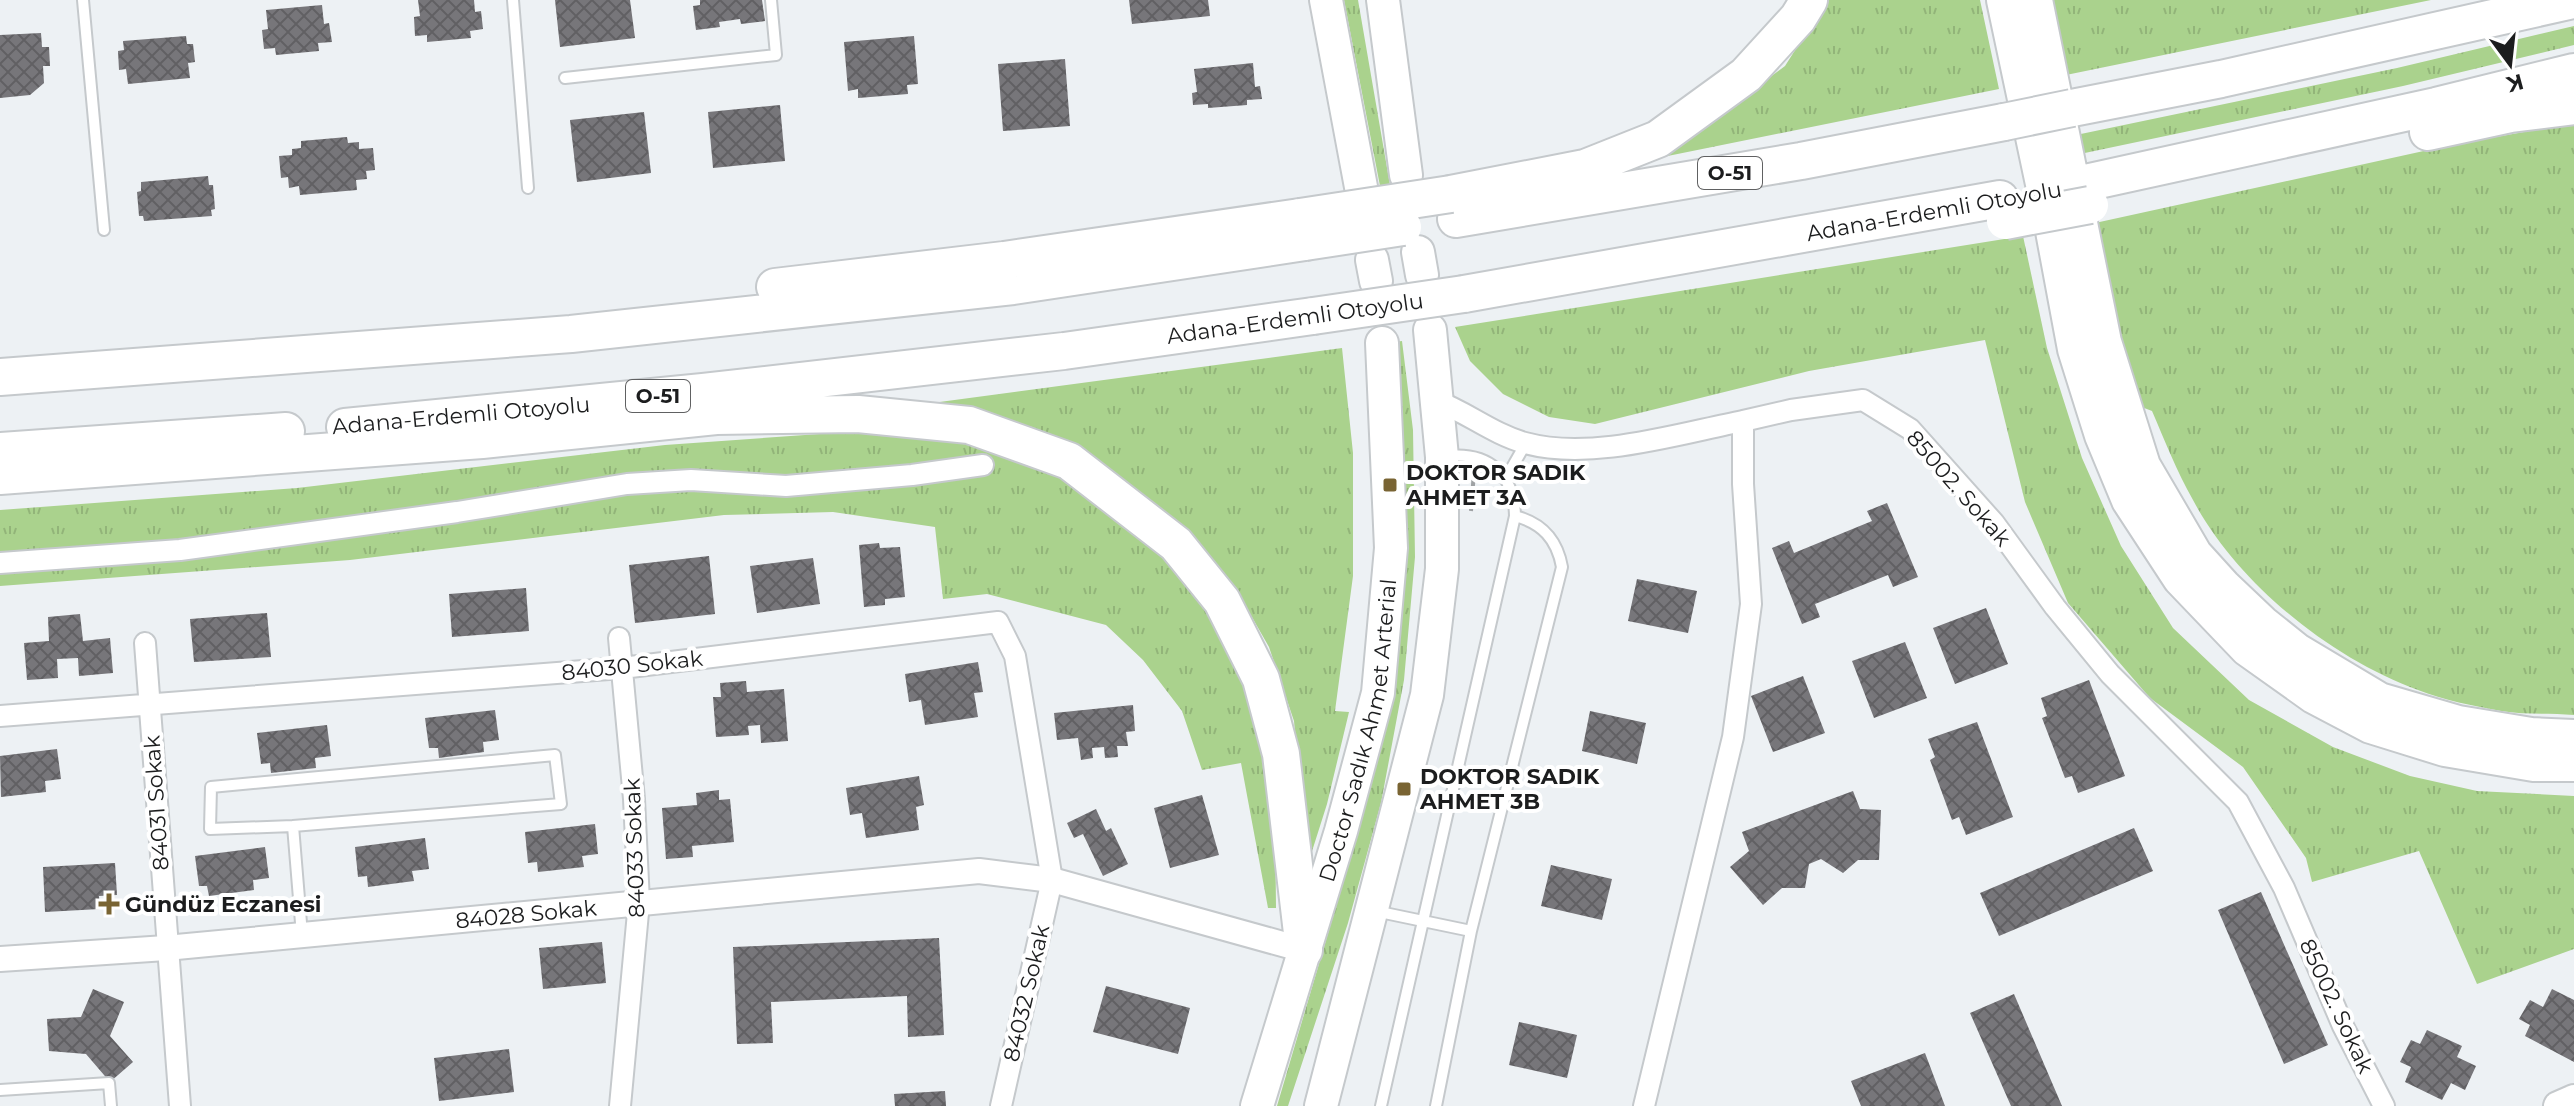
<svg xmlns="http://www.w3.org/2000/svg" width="2574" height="1106" font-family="Montserrat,sans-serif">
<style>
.grass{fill:url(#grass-tufts)}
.building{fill:url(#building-cross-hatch)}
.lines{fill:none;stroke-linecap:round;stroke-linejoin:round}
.service-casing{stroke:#c5c9cc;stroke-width:14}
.minor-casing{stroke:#c5c9cc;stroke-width:24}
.tertiary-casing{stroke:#c5c9cc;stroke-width:28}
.secondary-casing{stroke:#c5c9cc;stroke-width:32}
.primary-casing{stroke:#c5c9cc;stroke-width:36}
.motorway-casing{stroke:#c5c9cc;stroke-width:40}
.path{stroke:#9fa2a4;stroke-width:4;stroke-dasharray:8 4;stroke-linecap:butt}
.service{stroke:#fff;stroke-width:10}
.minor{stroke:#fff;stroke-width:20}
.tertiary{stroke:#fff;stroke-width:24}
.secondary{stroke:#fff;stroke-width:28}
.primary{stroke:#fff;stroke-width:32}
.motorway{stroke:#fff;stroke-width:36}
.motorway-bridge-casing{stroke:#c5c9cc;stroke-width:40;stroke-linecap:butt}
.motorway-bridge{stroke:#fff;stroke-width:36}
.poi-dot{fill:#796433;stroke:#fff;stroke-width:3}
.labels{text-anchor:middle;stroke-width:8;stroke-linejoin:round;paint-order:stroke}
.shield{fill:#fff;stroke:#606162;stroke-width:2}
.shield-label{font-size:20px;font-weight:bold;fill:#1c1d1e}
.street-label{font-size:22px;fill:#1c1d1e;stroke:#fff}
.poi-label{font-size:22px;font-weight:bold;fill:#1c1d1e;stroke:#fff;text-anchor:start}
</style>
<defs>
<pattern id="grass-tufts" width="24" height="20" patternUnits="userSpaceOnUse" patternTransform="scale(2)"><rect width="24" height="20" fill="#aad28d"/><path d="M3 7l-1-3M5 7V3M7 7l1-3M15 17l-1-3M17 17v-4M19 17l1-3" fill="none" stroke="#92b479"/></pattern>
<pattern id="building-cross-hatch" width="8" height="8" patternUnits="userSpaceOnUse" patternTransform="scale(2)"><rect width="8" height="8" fill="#77767a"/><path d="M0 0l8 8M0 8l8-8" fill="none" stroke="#616063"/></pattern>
</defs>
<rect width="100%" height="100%" fill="#edf1f4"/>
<!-- grass -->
<path class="grass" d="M1344,0h14l32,185 -10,1z
M1827,0h153l19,89 -356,72 36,-17 106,-78z
M2050,0h381l-365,75z
M2574,26v19l-171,41 -323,68 -4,-19 321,-67z
M2574,123v592c-24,-2 -50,0 -73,-4 -27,-5 -58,-11 -83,-21 -88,-32 -181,-107 -225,-190 -16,-28 -28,-59 -41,-89l-13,-5 -23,-72 -21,-111 356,-78z
M2023,236l24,112 35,110 39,88 52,82 76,72 84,47 77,29 67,15 97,5v153l-97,35 -58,-133 -107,31 -6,-24 -63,-91 -93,-69 -82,-95 -43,-101 -40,-162 -176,31 -214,53 -46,-7 -46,-23 -33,-33 -15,-34z
M1402,341l11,89 2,127 -11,123 -23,123 -33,120 -60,183h-11l90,-305 24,-123 -4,-335z
M1342,348l11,105v123l-18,135 14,1 -22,92 -20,63 -13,-146 -25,-74 -36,-63 -67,-70 -63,-49 -71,-38 -100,-24z
M862,431l127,13 64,23 63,45 59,56 38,48 30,64 21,62 11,73 1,93h-8l-27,-145 -39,7 -20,-59 -39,-51 -37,-35 -119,-31 -44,5 -8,-72 -102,-15 -109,3 -374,45 -350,26v-76l297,-22 368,-43z"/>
<!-- building -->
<path class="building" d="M418,0h56l1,12 6,-1 2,18 -13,2 1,7 -44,4v-7l-12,1 -1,-19 6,-1z
M555,0h75l5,38 -75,9z
M700,0h62l3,21 -24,3 -1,-5 -21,3 1,5 -24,3 -3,-24 7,-1z
M1129,0h79l2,16 -78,8z
M322,5l2,19 5,-1 3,19 -14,1 1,8 -43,4 -1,-7 -11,1 -2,-19 6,-1 -2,-19z
M41,33l1,14h7l1,19h-7l1,17 -14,12 -30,3v-63z
M186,36l1,8h6l2,18 -7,1 2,15 -62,6 -2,-15 -7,1 -1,-19 6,-1 -1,-9z
M914,36l4,48 -11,1 1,9 -50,4v-9l-10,2 -4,-49z
M1065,59l5,67 -67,5 -5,-67z
M1253,63l2,24 5,-1 2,13 -15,1v5l-39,3v-4l-15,1 -1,-12 5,-1 -3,-23z
M780,105l5,56 -72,7 -5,-56z
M644,112l7,61 -74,9 -7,-62z
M347,137l1,6 11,-1v7l14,-1 2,22 -9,1 1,8 -11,1 1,10 -57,5 -1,-9 -10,2 -1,-11 -7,1 -2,-22 13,-1v-6l9,-1v-7z
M208,176l1,9h4l2,24 -4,1 1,6 -68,5 -1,-5h-4l-2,-24 4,-1v-9z
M1887,503l31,74 -25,10 -5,-12 -73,29 5,13 -18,7 -30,-76 17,-7 5,12 78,-32 -5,-10z
M879,543l1,5 20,-1 5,50 -20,2v6l-21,2 -5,-62z
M709,556l6,58 -80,9 -6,-58z
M813,558l7,46 -63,9 -7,-47z
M1637,579l60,12 -9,42 -60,-12z
M526,588l3,43 -77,6 -3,-43z
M1986,608l22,56 -53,20 -22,-56z
M267,613l4,44 -77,5 -4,-43z
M80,614l3,27 27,-3 3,35 -34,3 -1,-18 -21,1 1,19 -31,2 -3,-37 25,-2 -1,-24z
M1905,642l22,56 -53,20 -22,-57z
M978,662l5,30 -9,1 4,24 -53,8 -4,-25 -12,2 -4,-28z
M1803,676l22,57 -52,19 -22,-56z
M2089,680l36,96 -47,17 -6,-17 -7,2 -23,-60 5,-2 -6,-18z
M746,681l1,11 37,-3 4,52 -27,2 -1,-18 -12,1 1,9 -33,2 -3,-40h8l-1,-14z
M1133,705l2,26 -9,1 2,14h-11l1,11 -13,1 -1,-11 -12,1 1,10 -12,2 -3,-22 -21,2 -3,-27z
M495,710l4,30 -16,2 1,10 -45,6 -1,-10h-9l-4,-30z
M1590,711l56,12 -9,41 -55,-13z
M1977,722l36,95 -47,18 -7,-18 -7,3 -22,-60 5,-3 -7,-18z
M327,725l4,31 -16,2 1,10 -45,5 -1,-10 -9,1 -4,-31z
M57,749l4,30 -16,2 1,11 -45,5 -1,-41z
M919,776l5,29 -8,2 3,23 -53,8 -4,-25 -12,2 -4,-27z
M719,790v10l11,-1 4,43 -42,4 1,11 -27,2 -4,-51 35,-3 -1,-12z
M1853,791l7,18 21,1 -2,50h-21l-15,13 -22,-14 -12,5 -4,24h-23l-19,17 -33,-38 19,-16 -7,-19z
M1202,795l17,60 -49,13 -16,-60z
M1096,809l10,22 5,-3 17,36 -25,12 -20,-42 -9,4 -7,-15z
M595,824l3,30 -16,2 2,11 -46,5 -1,-10 -9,1 -3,-31z
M2134,828l19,43 -154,65 -19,-43z
M425,838l4,31 -17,2 2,10 -46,6 -1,-11 -9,1 -3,-30z
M265,847l4,31 -16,2 1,10 -45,6 -2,-10h-8l-4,-30z
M115,863l2,32 -18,1 1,13 -55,3 -2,-45z
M1551,865l61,14 -10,41 -61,-14z
M2261,892l67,153 -44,19 -66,-154z
M939,938l5,97 -36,2 -1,-41 -136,6 2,41 -36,1 -4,-97z
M602,942l4,41 -63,6 -4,-41z
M1106,986l84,22 -12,46 -85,-22z
M93,989l31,13 -14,34 23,26 -23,20 -24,-28 -37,-3 -2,-32 34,-2z
M2552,989l22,11v62l-49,-26 5,-11 -11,-6 11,-19 13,7z
M2014,994l48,112h-51l-41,-93z
M1519,1022l58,13 -10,43 -58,-13z
M2427,1030l35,16 -5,11 19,9 -11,24 -14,-7 -9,17 -37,-18 6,-15 -11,-5 11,-22 9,4z
M509,1049l5,43 -75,9 -5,-43z
M1925,1053l20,53h-84l-10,-25z
M945,1091l1,15h-51l-1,-12z"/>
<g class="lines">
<defs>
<path id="service" d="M83,0l21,230
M513,0l15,188
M565,78l211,-23 -5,-55
M1506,478l20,-35
M555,755l6,49 -268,22 -83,3 1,-42z
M293,826l9,109
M1375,911l96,20
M0,1090l109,-7 2,23
M1381,1106l134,-590c-1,-41 -25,-64 -67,-60
M1436,1106l35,-175 91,-364c-5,-28 -20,-44 -47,-51"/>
<path id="minor" d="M1437,401c31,12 56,33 88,42 66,18 152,-9 218,-22
M0,563l180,-13 277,-38 170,-28 64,-4 95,6 126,-11 71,-10
M619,638l15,161 5,103 -19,204
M145,643l35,463
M0,716l622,-48 376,-46 17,34 37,224 -51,226
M1644,1106l89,-369 18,-133 -8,-120v-63l48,-11 72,-10 47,29 84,94 61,84 55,67 128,128 46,86 59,138 41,80"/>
<g id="tertiary">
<path id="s1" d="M0,959l166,-11 813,-77 73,9 252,70"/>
</g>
<path id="secondary" d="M2558,1106l16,-7"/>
<g id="primary">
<path d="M1326,0l35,187"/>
<path d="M1383,0l23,175"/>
<path d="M1418,252l4,23"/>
<path d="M1372,260l4,21"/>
<path id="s2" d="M1257,1106l84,-275 37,-138 13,-145 -9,-205"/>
<path d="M1321,1106l106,-411 15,-126v-112l-12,-127"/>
</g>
<path id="motorway" d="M2005,0l49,231 22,118 27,86 27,65 51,78 67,70 66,47 57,30 74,23 89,15h40
M2034,0l69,342 39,124 52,89 29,32 39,37 35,28 82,49 79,23 73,12 43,2
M2072,108l149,-29 352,-79
M2428,132l83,-18 63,-8
M2085,183l351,-77 138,-34
M1451,194l134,-26 73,-29 88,-64 52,-57 11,-18
M1456,219l345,-58 203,-39
M775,287l229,-27 296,-43
M1464,294l536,-95
M0,377l571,-43 442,-48 292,-44
M345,427l358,-35 361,-41 249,-35
M0,451l286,-20
M0,476l482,-36 234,-24 142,-2 111,11 100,36 107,83 46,57 39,78 20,75 23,196"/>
</defs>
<!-- service casing -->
<use href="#service" class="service-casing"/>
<!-- minor casing -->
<use href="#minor" class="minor-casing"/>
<!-- tertiary casing -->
<use href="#tertiary" class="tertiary-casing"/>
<!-- secondary casing -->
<use href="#secondary" class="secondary-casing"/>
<!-- primary casing -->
<use href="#primary" class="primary-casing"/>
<!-- motorway casing -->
<use href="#motorway" class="motorway-casing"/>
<!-- path -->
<path class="path" d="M1471,511l3,-39"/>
<!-- service -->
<use href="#service" class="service"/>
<!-- minor -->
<use href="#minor" class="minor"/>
<!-- tertiary -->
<use href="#tertiary" class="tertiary"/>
<!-- secondary -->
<use href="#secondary" class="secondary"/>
<!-- primary -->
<use href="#primary" class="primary"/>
<!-- motorway -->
<use href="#motorway" class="motorway"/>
<defs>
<path id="motorway-bridge" d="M2004,122l68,-14
M1300,217l151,-23
M2005,221l85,-16
M1305,242l98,-15
M1313,316l151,-22"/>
</defs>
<!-- motorway-bridge casing -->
<use href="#motorway-bridge" class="motorway-bridge-casing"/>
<!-- motorway-bridge -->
<use href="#motorway-bridge" class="motorway-bridge"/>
</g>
<!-- markers -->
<g class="poi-dot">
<rect x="1382" y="477" width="16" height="16" rx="4"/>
<rect x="1396" y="781" width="16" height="16" rx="4"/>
<path d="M105 892h8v8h8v8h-8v8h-8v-8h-8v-8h8z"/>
</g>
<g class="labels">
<!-- shield labels -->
<g class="shield">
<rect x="1698" y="157" width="64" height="32" rx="6"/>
<rect x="626" y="380" width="64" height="32" rx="6"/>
</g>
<g class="shield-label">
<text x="1730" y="180">O-51</text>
<text x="658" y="403">O-51</text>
</g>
<!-- street labels -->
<g class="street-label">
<text transform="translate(1934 211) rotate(-10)" y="8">Adana-Erdemli Otoyolu</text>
<text transform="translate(1295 318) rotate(-8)" y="8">Adana-Erdemli Otoyolu</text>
<text transform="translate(461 415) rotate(-5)" y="8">Adana-Erdemli Otoyolu</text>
<text transform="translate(1959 488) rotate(49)" y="8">85002. Sokak</text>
<text transform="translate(632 665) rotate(-6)" y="8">84030 Sokak</text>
<text dy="8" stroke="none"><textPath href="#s2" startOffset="390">Doctor Sadık Ahmet Arterial</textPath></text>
<text transform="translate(156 803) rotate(-94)" y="8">84031 Sokak</text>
<text transform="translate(634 848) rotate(-92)" y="8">84033 Sokak</text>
<text dy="8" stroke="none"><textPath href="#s1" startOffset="528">84028 Sokak</textPath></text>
<text transform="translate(1026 993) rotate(-77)" y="8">84032 Sokak</text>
<text transform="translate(2337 1006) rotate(65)" y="8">85002. Sokak</text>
</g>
<!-- poi labels -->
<g class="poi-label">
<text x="1406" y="480">DOKTOR SADIK<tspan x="1406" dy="25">AHMET 3A</tspan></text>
<text x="1420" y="784">DOKTOR SADIK<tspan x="1420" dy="25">AHMET 3B</tspan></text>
<text x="125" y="912">Gündüz Eczanesi</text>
</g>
</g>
<!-- north arrow -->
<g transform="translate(2510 64) rotate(165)" stroke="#ffffff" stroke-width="6" paint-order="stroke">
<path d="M0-6L14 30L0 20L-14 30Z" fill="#1c1d1e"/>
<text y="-12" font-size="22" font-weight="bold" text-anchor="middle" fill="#1c1d1e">K</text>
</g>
</svg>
